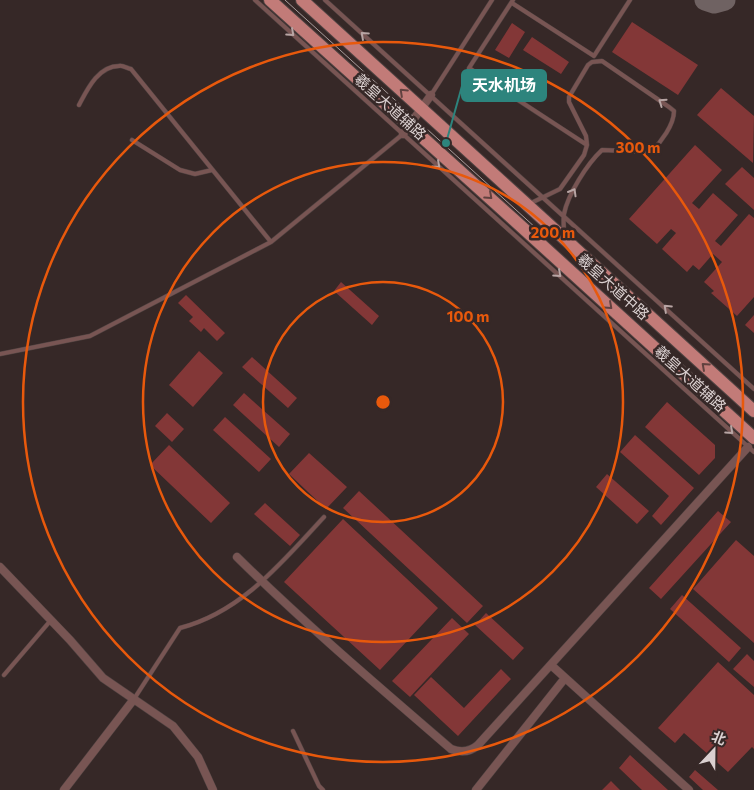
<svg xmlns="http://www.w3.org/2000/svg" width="754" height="790" font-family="Commissioner,'Noto Sans SC',sans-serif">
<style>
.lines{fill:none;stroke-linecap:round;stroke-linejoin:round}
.taxiway{stroke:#6f6262;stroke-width:21}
.building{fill:#833737}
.lane-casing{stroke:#504342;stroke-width:5}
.street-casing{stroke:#504342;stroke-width:9}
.primary-casing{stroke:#504342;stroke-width:14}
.lane{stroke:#785553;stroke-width:4}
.street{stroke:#785553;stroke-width:8}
.primary{stroke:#c27b78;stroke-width:12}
.tram{stroke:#a89d9c;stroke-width:1}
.oneway{stroke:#b8a5a4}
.oneway2{stroke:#60413f}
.ring{fill:none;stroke:#e8590c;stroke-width:2.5}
.labels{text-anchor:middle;stroke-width:5;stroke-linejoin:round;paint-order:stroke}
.street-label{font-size:15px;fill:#dad0d0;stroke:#362827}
.centre{fill:#e8590c;stroke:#362827;stroke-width:2.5}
.ring-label{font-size:15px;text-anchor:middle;font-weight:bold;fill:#e8590c;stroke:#362827;stroke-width:5;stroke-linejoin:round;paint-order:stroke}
.leader{fill:none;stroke:#2d847d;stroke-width:2}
.callout-dot{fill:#2d847d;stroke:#362827;stroke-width:2}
.callout{fill:#2d847d;stroke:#2d847d;stroke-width:2}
.callout-label{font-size:16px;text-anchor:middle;font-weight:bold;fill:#fff}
</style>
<rect width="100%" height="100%" fill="#362827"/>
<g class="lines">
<!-- taxiway -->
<path class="taxiway" d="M705,0l9,3 11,-3"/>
</g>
<!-- building -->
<path class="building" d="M632,22l66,43 -20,30 -66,-43z
M512,23l13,9 -16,26 -14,-8z
M532,37l37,25 -8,12 -38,-24z
M721,88l33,28 -1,47 -56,-48z
M695,145l27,25 -30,33 7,6 14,-16 25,22 -23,26 6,5 28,-32 5,4v79l-17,19 -26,-23 3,-2 -10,-9 18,-20 -9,-8 -14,16 -6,-5 -6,7 -25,-23 14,-16 -5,-4 -14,15 -28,-25z
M742,167l12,11v32l-29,-26z
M341,282l38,34 -7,9 -38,-34z
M186,295l39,38 -8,8 -13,-13 -3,4 -12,-11 4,-4 -15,-14z
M754,315v18l-9,-8z
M199,351l24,22 -30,34 -24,-22z
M252,357l45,41 -9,10 -46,-41z
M244,393l46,41 -11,13 -46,-42z
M667,402l48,43v13l-16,17 -54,-48z
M167,413l17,16 -12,13 -17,-16z
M225,417l46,42 -12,13 -46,-42z
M635,435l59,53 -33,37 -9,-9 17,-20 -49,-44z
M169,445l61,58 -19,20 -61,-58z
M309,453l38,34 -21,22 -37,-35z
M607,474l42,37 -12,13 -41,-37z
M359,491l124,115 -16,17 -124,-115z
M265,503l35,32 -10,11 -36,-32z
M718,511l13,11 -70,77 -12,-11z
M343,519l95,89 -58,62 -96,-88z
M736,540l18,16v87l-61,-54z
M682,595l59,53 -12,14 -59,-53z
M486,613l38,35 -11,12 -38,-35z
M452,618l17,16 -59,63 -18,-16z
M747,654l7,7v26l-21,-18z
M718,662l36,33v54l-2,-2 -24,25 -44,-39 -9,10 -17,-15z
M501,669l10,10 -53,57 -44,-41 17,-18 33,31z
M630,755l38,35h-26l-23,-22z
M695,770l23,20h-15l-14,-13z
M611,781l9,9h-18z"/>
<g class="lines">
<defs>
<path id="lane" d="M255,0l499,452
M325,0l429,389
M513,0l-44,68 118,77
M512,3l82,53 36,-56
M431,95l61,-95
M79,105c8,-15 19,-39 40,-39 3,-1 8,2 12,3l140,173
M132,140l48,30 15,4 17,-4
M529,204l31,-15 24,-34 3,-10 -1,-9 -17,-34v-5l19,-32 4,-3 10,-1 67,46 5,4c0,14 -13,31 -23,41l-49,-2c-15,14 -34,44 -38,64 -1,6 0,13 0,20
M0,354l90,-18 181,-94 132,-108
M4,675l47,-55
M134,699l46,-71c62,-16 102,-66 144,-111
M293,731l26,55 4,4"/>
<path id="street" d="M403,134l28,-39
M237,557c68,67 141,129 214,192 10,4 19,3 27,-4l270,-298
M0,567l70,73 33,38 70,48 25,31 15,33
M551,665l138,125
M64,790l70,-91
M476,790l89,-112"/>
<path id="primary" d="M270,0l243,219 241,219
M302,0l452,411"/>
</defs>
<!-- lane casing -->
<use href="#lane" class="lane-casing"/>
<!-- street casing -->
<use href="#street" class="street-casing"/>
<!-- primary casing -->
<use href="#primary" class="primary-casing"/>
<!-- lane -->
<use href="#lane" class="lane"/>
<!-- street -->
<use href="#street" class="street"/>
<!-- primary -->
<use href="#primary" class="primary"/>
<!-- tram -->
<path class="tram" d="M285,0l252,229"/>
</g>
<!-- one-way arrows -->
<defs><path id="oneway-chevron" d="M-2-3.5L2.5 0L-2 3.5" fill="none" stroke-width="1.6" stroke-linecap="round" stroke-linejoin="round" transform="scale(1.25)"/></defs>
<g class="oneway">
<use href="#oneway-chevron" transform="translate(291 33) rotate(42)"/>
<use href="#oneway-chevron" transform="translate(364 35) rotate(-138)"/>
<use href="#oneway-chevron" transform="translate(662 102) rotate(-145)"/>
<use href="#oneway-chevron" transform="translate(437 165) rotate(42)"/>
<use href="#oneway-chevron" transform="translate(573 192) rotate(-60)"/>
<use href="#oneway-chevron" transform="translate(558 274) rotate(42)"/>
<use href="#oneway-chevron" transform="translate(667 308) rotate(-137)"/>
<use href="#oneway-chevron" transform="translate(730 431) rotate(42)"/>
</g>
<g class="oneway2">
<use href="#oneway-chevron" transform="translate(403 92) rotate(-137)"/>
<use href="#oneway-chevron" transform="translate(489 196) rotate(42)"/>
<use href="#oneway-chevron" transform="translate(609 306) rotate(42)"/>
<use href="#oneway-chevron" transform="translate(705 366) rotate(-138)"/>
</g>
<!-- distance rings -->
<g class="ring">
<circle cx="383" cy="402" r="120"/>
<circle cx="383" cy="402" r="240"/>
<circle cx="383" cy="402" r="360"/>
</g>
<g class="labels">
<!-- street labels -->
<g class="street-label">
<text transform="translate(390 107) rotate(42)" y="5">羲皇大道辅路</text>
<text transform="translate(613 287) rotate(42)" y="5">羲皇大道中路</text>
<text transform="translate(690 379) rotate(42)" y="5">羲皇大道辅路</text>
</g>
</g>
<circle cx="383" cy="402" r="8" class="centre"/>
<g class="ring-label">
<text x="638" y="153">300 m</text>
<text x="553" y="238">200 m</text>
<text x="468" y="322">100 m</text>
</g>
<!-- callouts -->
<path class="leader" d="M446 143L462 86"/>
<circle class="callout-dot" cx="446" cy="143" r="5"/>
<rect class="callout" x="462" y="70" width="84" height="31" rx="5"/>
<g class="callout-label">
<text x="504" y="91">天水机场</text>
</g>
<!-- north arrow -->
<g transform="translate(714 750) rotate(22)" stroke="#362827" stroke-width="4" paint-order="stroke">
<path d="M0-4L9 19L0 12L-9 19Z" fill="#dad0d0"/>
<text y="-8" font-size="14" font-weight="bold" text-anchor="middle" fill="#dad0d0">北</text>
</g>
</svg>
